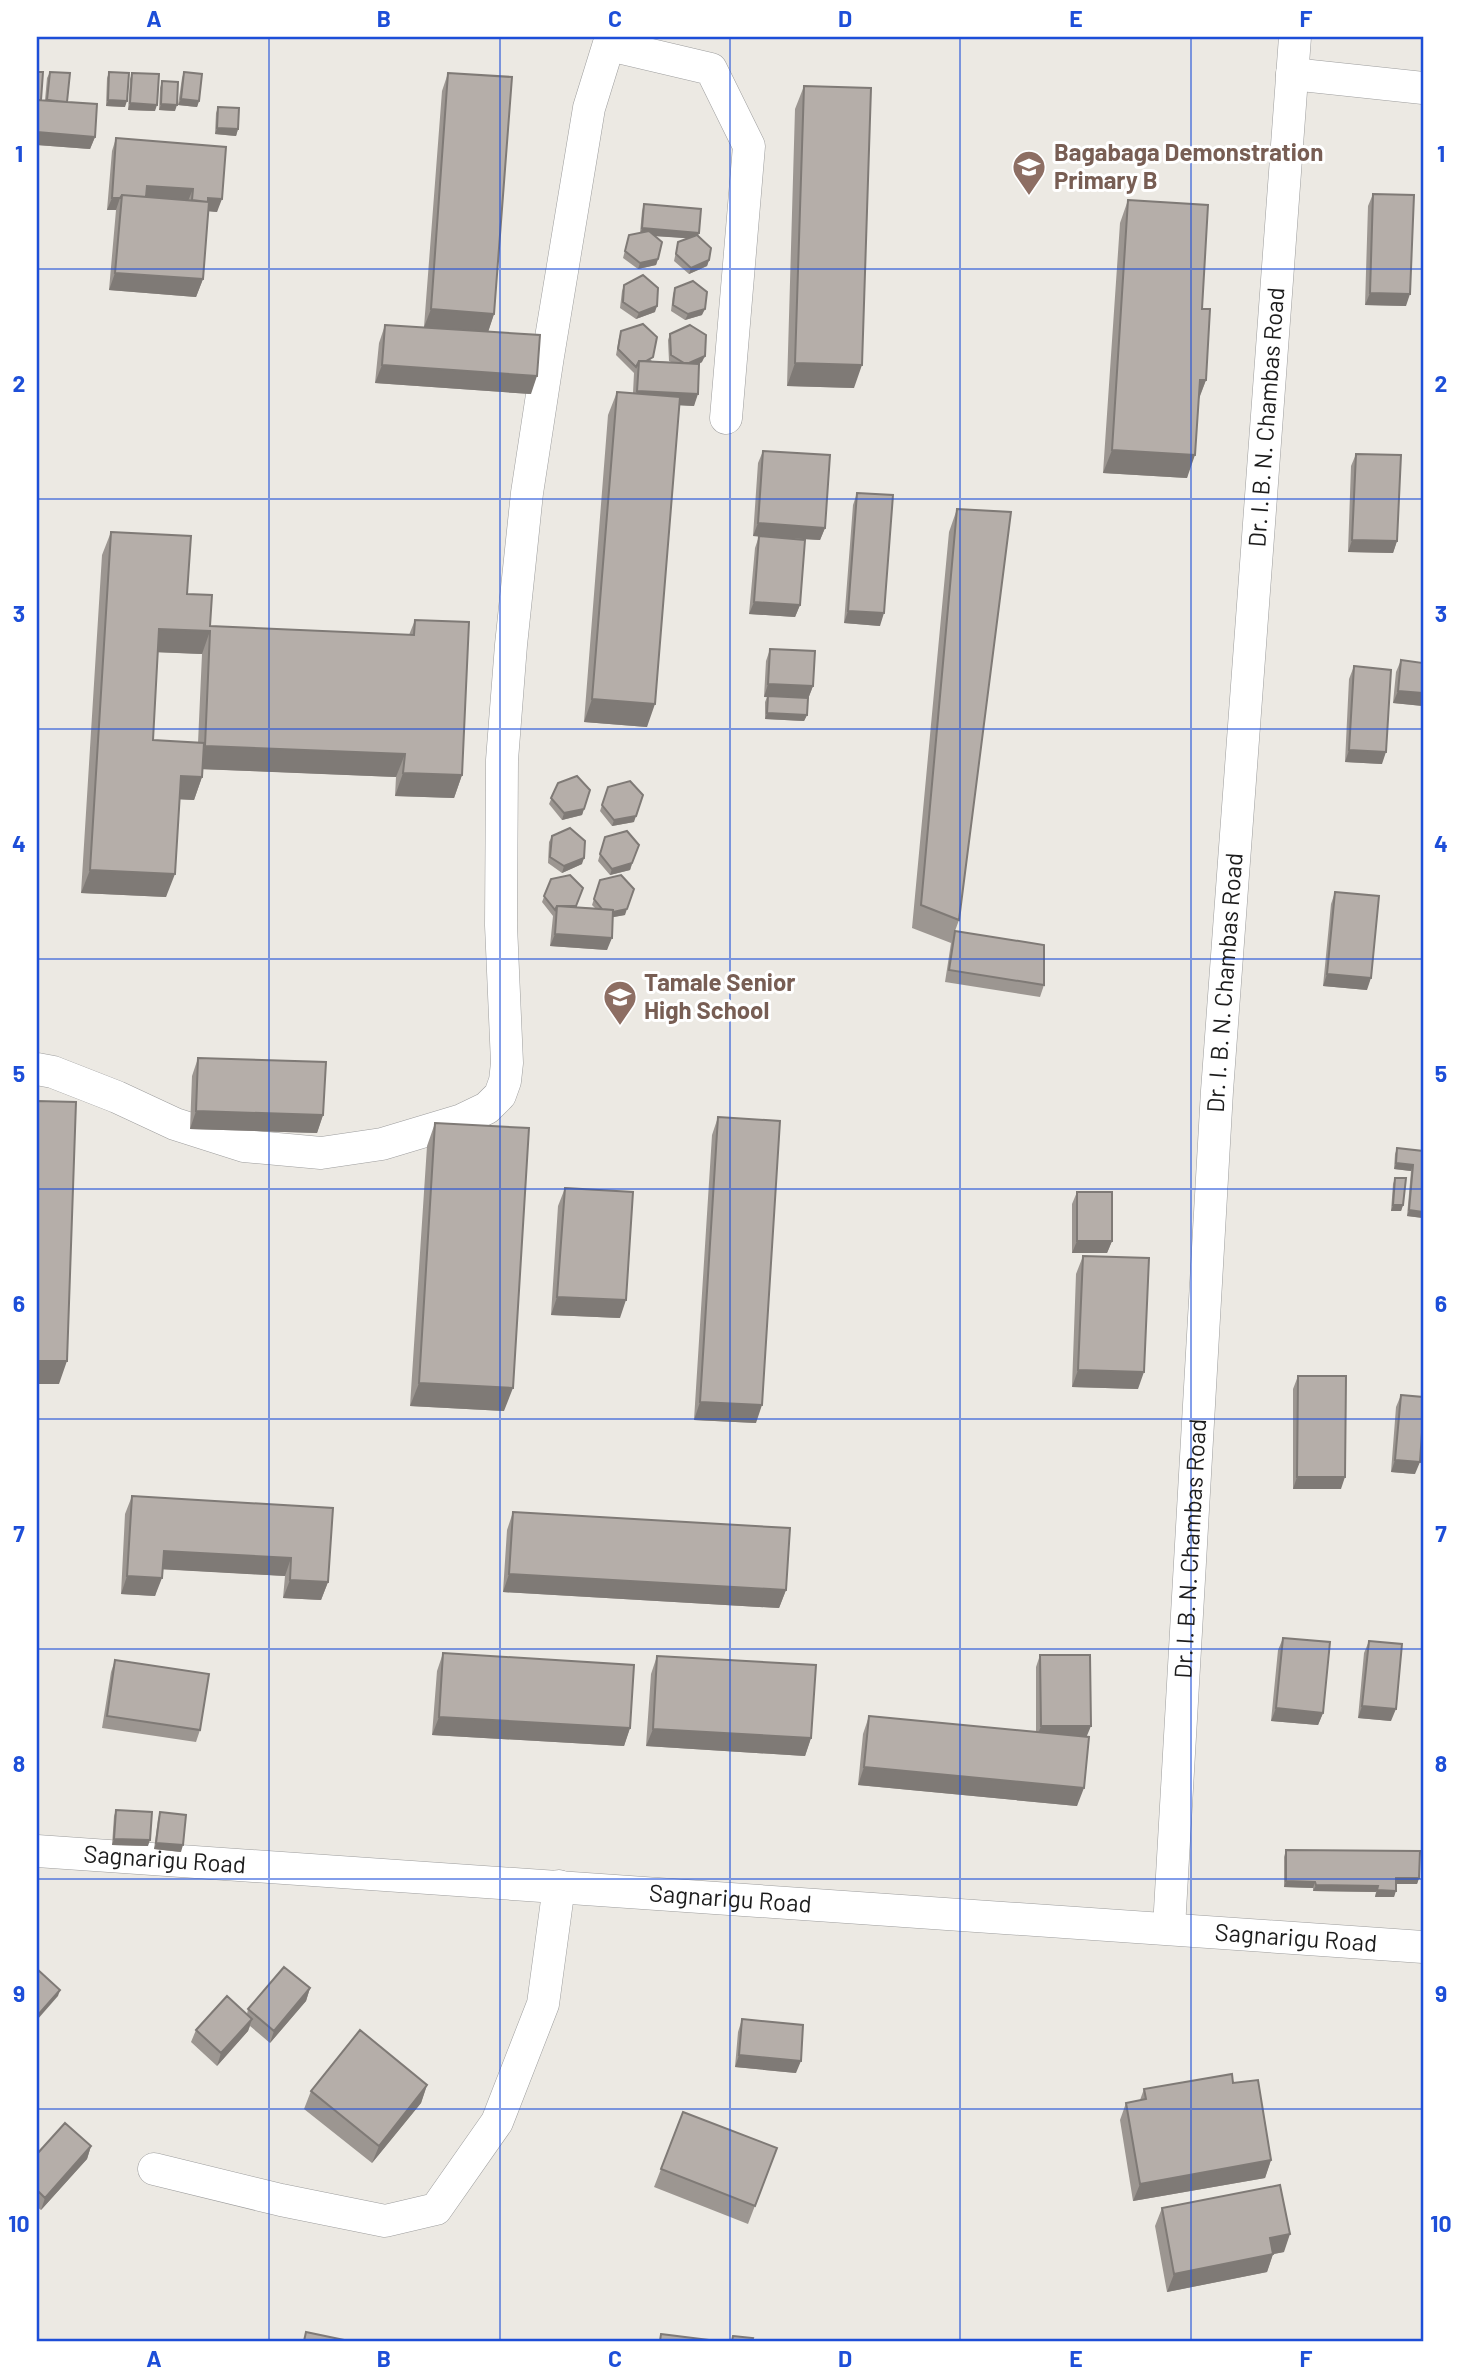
<svg xmlns="http://www.w3.org/2000/svg" width="1460" height="2378" font-family="Barlow,sans-serif">
<style>
.lines{fill:none;stroke-linecap:round;stroke-linejoin:round}
.street-casing{stroke:#9d9d9d;stroke-width:33}
.street{stroke:#fff;stroke-width:32}
.wall{fill:#9c9691;fill-rule:evenodd}
.shaded-wall{fill:#7f7a76}
.building{fill:#b5aea9;stroke:#7f7a76;stroke-width:2}
.grid{fill:none;stroke:#1d4ed8;stroke-width:2;stroke-opacity:0.55}
.labels{text-anchor:middle;stroke-width:6;stroke-linejoin:round;paint-order:stroke}
.education-label{font-size:24px;font-weight:bold;fill:#785e54;stroke:#fff;text-anchor:start}
.street-label{font-size:24px;fill:#1c1c1c;stroke:#fff}
.neatline{fill:none;stroke:#1d4ed8;stroke-width:2.5}
.grid-label{font-size:23px;text-anchor:middle;font-weight:bold;fill:#1d4ed8}
</style>
<rect width="100%" height="100%" fill="#ece9e3"/>
<g class="lines">
<defs>
<g id="street">
<path d="M609,45l102,24 38,77 -23,272"/>
<path d="M1292,74l131,14"/>
<path d="M37,1069l16,3 64,25 58,27 69,22 77,7 61,-9 80,-24 25,-12 13,-13 5,-14 2,-18 -6,-138 1,-165 9,-115 16,-152 21,-137 41,-248 22,-71"/>
<path id="s1" d="M37,1851l1386,96"/>
<path id="s2" d="M1169,1928l48,-837 78,-1054"/>
<path d="M154,2169l127,31 104,21 51,-12 61,-87 46,-118 16,-118"/>
</g>
</defs>
<!-- street casing -->
<use href="#street" class="street-casing"/>
<!-- street -->
<use href="#street" class="street"/>
</g>
<!-- wall -->
<path class="wall" d="M37,72l4,28h4l2,-22 3,-6 17,30 28,35 -5,12 -53,-4z
M109,72l16,35 -19,-1 1,-28z
M184,72l15,29 -2,6 -19,-2 4,-27z
M132,73l23,38 -27,-1 2,-31z
M448,73l46,241 -6,18 -64,-5 18,-236z
M162,81l13,30 -16,-1 1,-22z
M804,86l50,302 -67,-2 8,-277z
M218,107l20,22 -2,7 -21,-2 1,-21z
M116,138l110,9 -9,65 -9,-1 -5,68 -7,18 -87,-7 7,-80h-9l5,-59z
M1373,194l33,112 -41,-1 3,-99z
M1128,200l74,109 4,71 -7,19 -12,79 -84,-5 17,-250z
M644,204l54,31 11,25 -2,6 -18,8 -15,-13 4,-19 10,-4 -33,-2 3,23 -2,6 -18,4 -15,-11 6,-23 11,-2 2,-22z
M624,285l31,27 -19,7 -16,-11 2,-17z
M675,288l27,27 -17,5 -14,-9 2,-17z
M385,325l146,69 -156,-11 4,-40z
M621,331l31,30 19,1 -2,-1 -1,-21 2,-6 32,28 -3,2 -5,42 -15,-1 -32,322 -63,-5 24,-307 9,-23 16,1 1,-20 -18,-18 3,-17z
M763,451l62,77 -5,12 -67,-4 5,-73z
M1356,454l41,87 -4,12 -45,-1 3,-86z
M857,493l23,133 -36,-3 9,-118z
M957,509l2,411 -4,11 89,54 -4,12 -95,-15 6,-39 -39,-15 37,-396z
M111,532l76,62 23,32 199,9 6,-15 47,155 -8,23 -59,-2 1,-19 -193,-8 -1,8 -8,23 -15,-1 -13,98 -85,-4 21,-338zM158,652l44,2 -4,89 -45,-3z
M759,536l41,69 -5,12 -46,-3 6,-66z
M770,649l43,37 -5,13 -1,16 -3,6 -39,-2v-17l2,-5h-3l2,-36z
M1401,660l22,3v43l-30,-3 3,-31z
M1354,666l28,98 -37,-2 4,-83z
M558,783l32,7 -8,25 -20,5 -13,-16z
M1423,784v22h-2z
M608,787l26,35 -22,4 -12,-15z
M552,836l30,28 -20,9 -14,-10 1,-21z
M605,837l34,8 -9,25 -20,5 -12,-14z
M551,879l25,28 19,1 -3,-3 8,-25 25,35 -12,2 -6,33 -57,-4 3,-30 -11,-14z
M1335,892l32,98 -44,-4 8,-82z
M198,1058l125,57 -6,18 -127,-4 2,-53z
M718,1117l38,306 -62,-3 18,-285z
M435,1123l69,288 -94,-5 17,-260z
M1397,1148l26,3v67l-16,-2 4,-45 -17,-2 1,-15z
M1395,1178l8,27 -2,6h-10l2,-27z
M565,1188l55,130 -69,-3 7,-109z
M1077,1192l35,49 -5,12h-35v-49z
M1083,1256l55,133 -66,-2 4,-113z
M1298,1376l43,113h-48v-100z
M1401,1395l14,79 -24,-2 5,-65z
M132,1496l201,12 -5,74 -7,18 -38,-2 2,-22 -123,-7 -7,27 -34,-2 4,-80z
M513,1512l273,78 -7,18 -276,-16 4,-62z
M1283,1638l40,75 -5,12 -47,-4 7,-71z
M1369,1641l22,80 -33,-3 6,-65z
M443,1653l187,75 -6,18 -192,-11 5,-64z
M1040,1655l47,82 -10,69 -219,-21 5,-51 6,-18 167,16v-65z
M657,1656l154,82 -6,18 -159,-10 5,-72z
M115,1660l85,70 -4,12 -94,-14 9,-56z
M116,1810l32,36 -36,-1 2,-29z
M160,1812l21,40 -27,-3 4,-30z
M1286,1850l133,28 -2,6h-21l-2,13h-19l1,-5 -63,-1v-3l-29,-1v-30z
M310,1988l-4,13 -36,42 -20,-17 -2,5 -31,35 -26,-24 5,-12 51,-16 1,-5z
M742,2019l54,54 -61,-6 3,-35z
M1233,2083l38,77 -6,18 -132,23 -13,-81 6,-17 14,-3 4,-11z
M427,2085l-6,18 -49,60 -68,-54 7,-18z
M683,2112l94,36 -29,76 -94,-37z
M91,2146l-4,13 -46,51 -4,-3v-53z
M1162,2208l122,44 -11,2 -6,18 -100,20 -12,-66z"/>
<!-- shaded-wall -->
<path class="shaded-wall" d="M181,99l18,2 -2,6 -19,-2z
M108,100l19,1 -2,6 -19,-1z
M130,103l27,2 -2,6 -27,-1z
M161,104l16,1 -2,6 -16,-1z
M217,128l21,1 -2,7 -21,-2z
M37,132l58,5 -5,12 -53,-4z
M147,186l46,3 -5,12 -45,-3z
M112,198h8l-4,12h-9z
M208,198l14,1 -5,13 -11,-1z
M642,228l57,5 -2,6 -57,-4z
M658,259l-2,6 -18,4 2,-6z
M709,260l-2,6 -18,8 2,-6z
M115,273l88,6 -7,18 -87,-7z
M1370,293l40,1 -4,12 -41,-1z
M657,306l-2,6 -19,7 3,-6z
M431,309l63,5 -6,18 -64,-5z
M705,309l-3,6 -17,5 3,-6z
M705,356l-3,6 -18,9 2,-6z
M795,363l67,2 -8,23 -67,-2z
M382,365l155,11 -6,18 -156,-11z
M1200,380h6l-9,23z
M637,391l61,3 -4,12 -61,-3z
M1112,450l83,5 -8,23 -84,-5z
M758,523l67,5 -5,12 -67,-4z
M1352,540l45,1 -4,12 -45,-1z
M754,602l46,3 -5,12 -46,-3z
M848,611l36,2 -4,13 -36,-3z
M159,629l51,2 -8,23 -51,-2z
M768,684l45,2 -5,13 -44,-2z
M1398,691l25,2v13l-30,-3z
M592,699l63,5 -8,23 -63,-5z
M767,713l40,2 -3,6 -39,-2z
M205,746l200,8 -9,23 -199,-8z
M1349,750l37,2 -4,12 -37,-2z
M403,773l59,2 -8,23 -59,-2z
M181,776l21,1 -8,23 -22,-1z
M584,809l-2,6 -20,5 2,-7z
M636,816l-2,6 -22,4 2,-6z
M584,858l-2,6 -20,9 2,-7z
M632,863l-2,7 -20,5 2,-6z
M90,870l85,4 -9,23 -85,-4z
M627,909l-2,6 -22,4 2,-6z
M555,934l57,4 -5,12 -57,-4z
M1327,974l44,4 -4,12 -44,-4z
M196,1111l127,4 -6,18 -127,-4z
M1396,1163l17,2 -2,6 -17,-2z
M1393,1205h10l-2,6h-10z
M1409,1210l14,2v6l-16,-2z
M1077,1241h35l-5,12h-35z
M557,1297l69,3 -6,18 -69,-3z
M37,1361h30l-8,23h-22z
M1078,1370l66,2 -6,17 -66,-2z
M419,1383l94,5 -9,23 -94,-5z
M700,1402l62,3 -6,18 -62,-3z
M1395,1460l25,2 -5,12 -24,-2z
M1297,1477h48l-4,12h-48z
M164,1551l127,7 -6,18 -128,-7z
M509,1574l277,16 -7,18 -276,-16z
M127,1576l35,2 -7,18 -34,-2z
M290,1580l38,2 -7,18 -38,-2z
M1362,1706l34,3 -5,12 -33,-3z
M1276,1708l47,5 -5,12 -47,-4z
M439,1717l191,11 -6,18 -192,-11z
M1041,1726h50l-5,12 -50,1z
M653,1729l158,9 -6,18 -159,-10z
M864,1767l220,21 -7,18 -219,-21z
M114,1839l36,1 -2,6 -36,-1z
M156,1843l27,2 -2,7 -27,-3z
M1396,1878h23l-2,6h-23z
M1286,1881l29,1 -2,6 -29,-1z
M1316,1885l62,1 -2,6 -63,-1z
M1377,1890l19,1 -2,6h-19z
M310,1988l-4,13 -36,42 4,-12z
M60,1990l-2,6 -21,24v-4z
M252,2019l-4,12 -31,35 4,-13z
M739,2055l62,6 -5,12 -61,-6z
M427,2085l-6,18 -49,60 7,-17z
M91,2146l-4,13 -46,51 4,-12z
M1271,2160l-6,18 -132,23 7,-17z
M1290,2234l-6,18 -21,4 7,-18z
M1273,2254l-6,18 -100,20 7,-18z"/>
<!-- building -->
<path class="building" d="M37,72h6l-2,28h-4z
M50,72l20,1 -3,29 -20,-2z
M109,72l20,1 -2,28 -19,-1z
M184,72l18,2 -3,27 -18,-2z
M132,73l27,1 -2,31 -27,-2z
M448,73l64,4 -18,237 -63,-5z
M162,81l16,1 -1,23 -16,-1z
M804,86l67,2 -9,277 -67,-2z
M37,100l60,4 -2,33 -58,-5z
M218,107l21,1 -1,21 -21,-1z
M116,138l110,9 -4,52 -14,-1v4l-16,-2 1,-11 -46,-3 -1,11 -24,-2 -2,3h-8z
M1373,194l41,1 -4,99 -40,-1z
M122,195l87,7 -6,77 -88,-6z
M1128,200l80,5 -6,104h8l-4,71h-6l-5,75 -83,-5z
M644,204l57,5 -2,24 -57,-5z
M649,231l13,11 -4,17 -18,4 -15,-12 4,-16z
M697,235l14,13 -2,12 -18,8 -15,-14 2,-12z
M643,275l15,13 -1,18 -18,7 -16,-11 1,-17z
M693,281l14,11 -2,17 -17,5 -15,-9 2,-17z
M643,324l14,13 -4,20 -7,4h-7l-3,6 -18,-18 3,-18z
M385,325l155,10 -3,41 -155,-11z
M690,325l16,10 -1,21 -16,7h-5l-13,-8 -1,-21z
M639,361l60,3 -1,30 -61,-3z
M617,392l63,5 -25,307 -63,-5z
M763,451l67,4 -5,73 -67,-5z
M1356,454l45,1 -4,86 -45,-1z
M857,493l36,2 -9,118 -36,-2z
M957,509l54,3 -52,408 -38,-15z
M111,532l80,4 -4,58 25,1 -2,31 204,9 1,-15 54,2 -7,153 -59,-2 2,-19 -200,-8 5,-115 -51,-2 -6,111 51,3 -2,34 -21,-1 -6,98 -85,-4z
M759,536l46,4 -5,65 -46,-3z
M770,649l45,2 -2,35 -45,-2z
M1401,660l22,3v30l-25,-2z
M1354,666l37,4 -5,82 -37,-2z
M768,696l40,2 -1,17 -40,-2z
M577,776l13,14 -6,19 -20,4 -13,-15 7,-15z
M630,781l13,14 -7,21 -22,4 -12,-15 6,-18z
M570,828l15,13 -1,17 -20,8 -14,-9 2,-21z
M627,831l12,14 -7,18 -20,6 -12,-15 5,-17z
M570,875l13,13 -7,18h-19l-2,4 -11,-14 7,-17z
M621,875l13,14 -7,20 -14,3v-2l-11,-1 -8,-10 6,-19z
M1335,892l44,4 -8,82 -44,-4z
M557,906l56,4 -1,28 -57,-4z
M955,931l89,14v40l-95,-15z
M198,1058l128,4 -3,53 -127,-4z
M37,1101l39,1 -9,259h-30z
M718,1117l62,4 -18,284 -62,-3z
M435,1123l94,5 -16,260 -94,-5z
M1397,1148l26,3v61l-14,-2 4,-45 -17,-2z
M1395,1178h11l-3,27h-10z
M565,1188l68,4 -7,108 -69,-3z
M1077,1192h35v49h-35z
M1083,1256l66,2 -5,114 -66,-2z
M1298,1376h48l-1,101h-48z
M1401,1395l22,2v21l-3,44 -25,-2z
M132,1496l201,12 -5,74 -38,-2 1,-22 -127,-7 -2,27 -35,-2z
M513,1512l277,16 -4,62 -277,-16z
M1283,1638l47,4 -7,71 -47,-5z
M1369,1641l33,3 -6,65 -34,-3z
M443,1653l191,12 -4,63 -191,-11z
M1040,1655h50l1,71h-50z
M657,1656l159,9 -5,73 -158,-9z
M115,1660l94,14 -9,56 -93,-14z
M869,1716l220,21 -5,51 -220,-21z
M116,1810l36,2 -2,28 -36,-1z
M160,1812l26,3 -3,30 -27,-2z
M1286,1850l134,1 -1,27h-23v13l-19,-1 1,-4 -62,-1 -1,-3 -29,-1z
M284,1967l26,21 -36,43 -26,-22z
M37,1969l23,21 -23,26z
M227,1996l25,23 -31,34 -25,-23z
M742,2019l61,6 -2,36 -62,-6z
M360,2030l67,55 -48,61 -68,-55z
M1232,2074l1,9 25,-3 13,80 -131,24 -14,-81 20,-4 -2,-10z
M683,2112l94,36 -22,58 -94,-37z
M65,2123l26,23 -46,52 -8,-8v-36z
M1280,2185l10,49 -20,4 3,16 -99,20 -12,-66z
M306,2332l43,9h-45z
M661,2334l56,7h-57z
M733,2336l20,2 -1,3h-20z"/>
<!-- grid -->
<path class="grid" d="M269,37v2304M500,37v2304M730,37v2304M960,37v2304M1191,37v2304M37,269h1386M37,499h1386M37,729h1386M37,959h1386M37,1189h1386M37,1419h1386M37,1649h1386M37,1879h1386M37,2109h1386"/>
<!-- icons -->
<defs>
<symbol id="school-pin" viewBox="-11 -11 22 30"><path d="M0 17L-7.5 6A9.5 9.5 0 1 1 7.5 6Z" fill="#8d6e63" stroke="#fff"/><path d="M0-5L7-2L0 1L-7-2ZM-4 1L0 2.5L4 1V4Q0 6-4 4Z" fill="#fff"/></symbol>
</defs>
<g fill-rule="evenodd">
<use href="#school-pin" x="1010" y="148" width="38" height="52"/>
<use href="#school-pin" x="601" y="978" width="38" height="52"/>
</g>
<g class="labels">
<!-- education labels -->
<g class="education-label">
<text x="1054" y="161">Bagabaga Demonstration<tspan x="1054" dy="28">Primary B</tspan></text>
<text x="644" y="991">Tamale Senior<tspan x="644" dy="28">High School</tspan></text>
</g>
<!-- street labels -->
<g class="street-label">
<text dy="8" stroke="none"><textPath href="#s2" startOffset="1514">Dr. I. B. N. Chambas Road</textPath></text>
<text dy="8" stroke="none"><textPath href="#s2" startOffset="947">Dr. I. B. N. Chambas Road</textPath></text>
<text dy="8" stroke="none"><textPath href="#s2" startOffset="380">Dr. I. B. N. Chambas Road</textPath></text>
<text dy="8" stroke="none"><textPath href="#s1" startOffset="128">Sagnarigu Road</textPath></text>
<text dy="8" stroke="none"><textPath href="#s1" startOffset="695">Sagnarigu Road</textPath></text>
<text dy="8" stroke="none"><textPath href="#s1" startOffset="1262">Sagnarigu Road</textPath></text>
</g>
</g>
<!-- border -->
<rect width="1460" height="2378" fill="none" stroke="#ffffff" stroke-width="77"/>
<rect x="38" y="38" width="1384" height="2302" class="neatline"/>
<g class="grid-label">
<text x="154" y="27">A</text>
<text x="384" y="27">B</text>
<text x="615" y="27">C</text>
<text x="845" y="27">D</text>
<text x="1076" y="27">E</text>
<text x="1306" y="27">F</text>
<text x="19" y="162">1</text>
<text x="1441" y="162">1</text>
<text x="19" y="392">2</text>
<text x="1441" y="392">2</text>
<text x="19" y="622">3</text>
<text x="1441" y="622">3</text>
<text x="19" y="852">4</text>
<text x="1441" y="852">4</text>
<text x="19" y="1082">5</text>
<text x="1441" y="1082">5</text>
<text x="19" y="1312">6</text>
<text x="1441" y="1312">6</text>
<text x="19" y="1542">7</text>
<text x="1441" y="1542">7</text>
<text x="19" y="1772">8</text>
<text x="1441" y="1772">8</text>
<text x="19" y="2002">9</text>
<text x="1441" y="2002">9</text>
<text x="19" y="2232">10</text>
<text x="1441" y="2232">10</text>
<text x="154" y="2367">A</text>
<text x="384" y="2367">B</text>
<text x="615" y="2367">C</text>
<text x="845" y="2367">D</text>
<text x="1076" y="2367">E</text>
<text x="1306" y="2367">F</text>
</g>
</svg>
